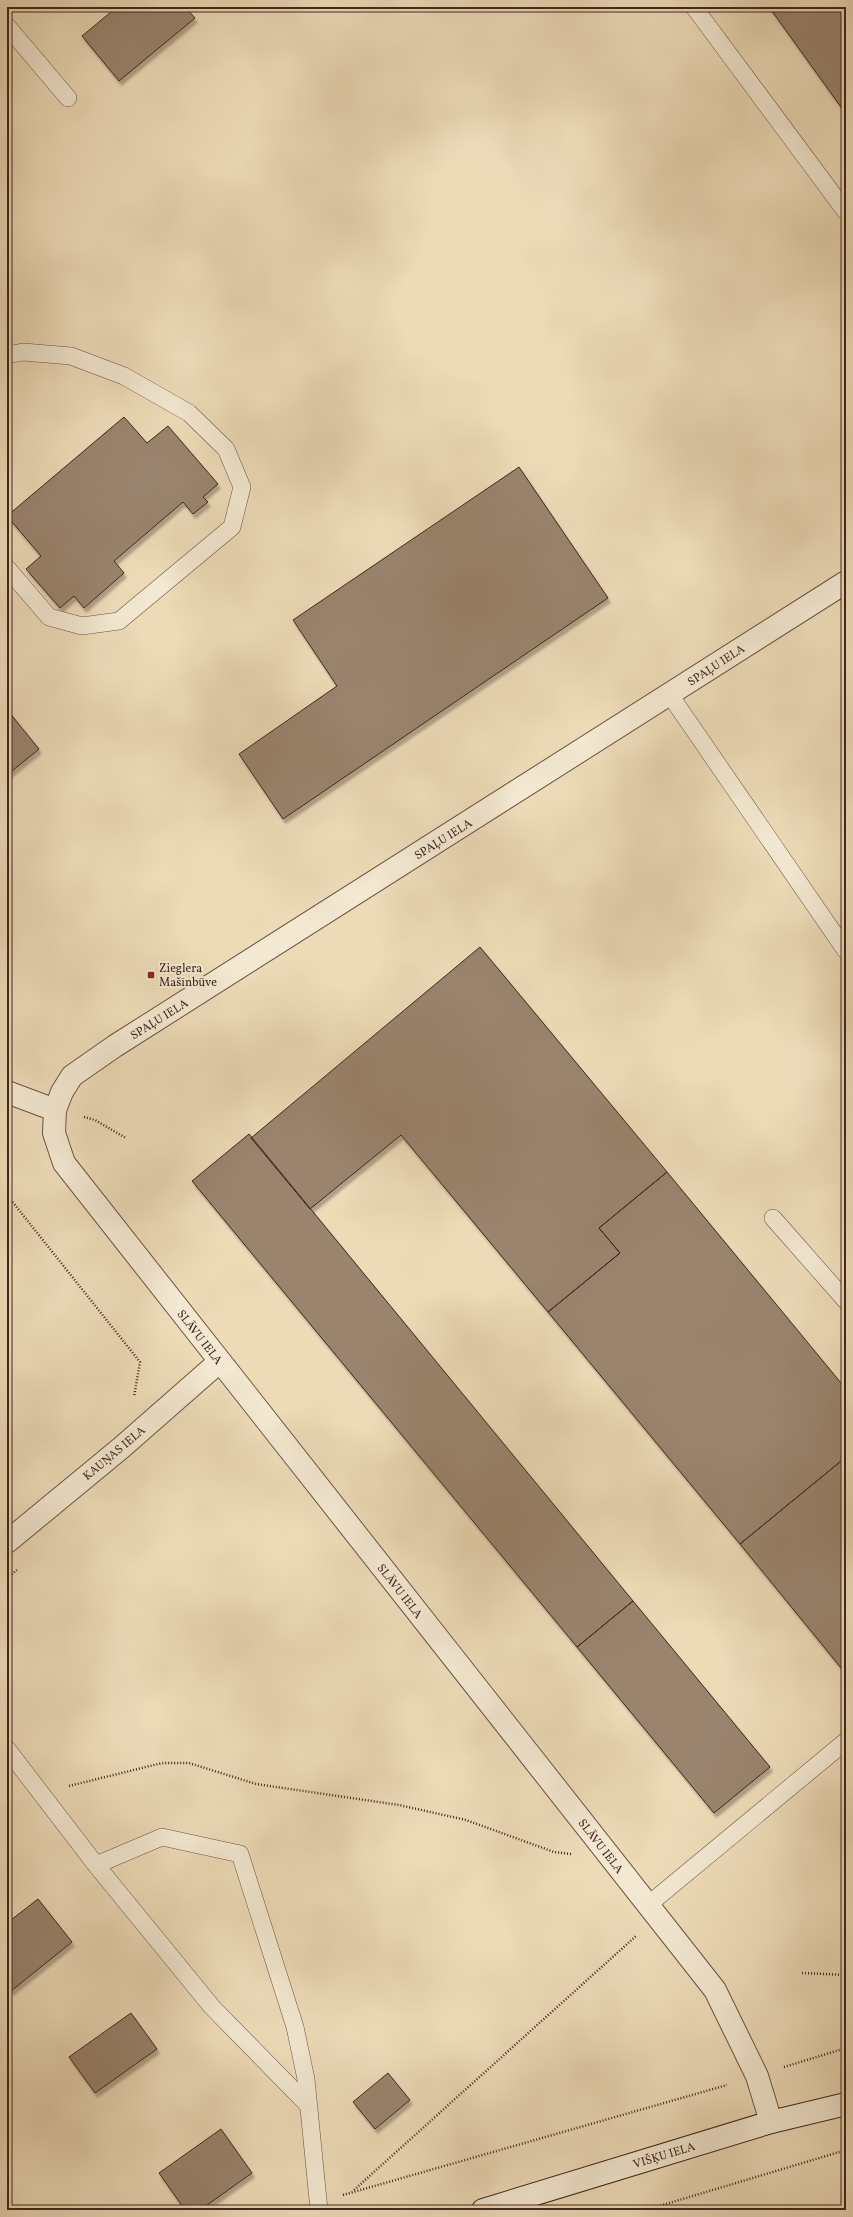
<svg xmlns="http://www.w3.org/2000/svg" width="853" height="2217" font-family="Vollkorn,serif">
<style>
.building{fill:#9a846e;stroke:#41261d;filter:url(#shadow)}
.lines{fill:none;stroke-linecap:round;stroke-linejoin:round}
.lane-casing{stroke:#6c5344;stroke-width:18}
.street-casing{stroke:#6c5344;stroke-width:24}
.secondary-casing{stroke:#41261d;stroke-width:24}
.path{stroke:#41261d;stroke-width:2.5;stroke-dasharray:1 2;stroke-linecap:butt}
.lane{stroke:#f3e8d1;stroke-width:17}
.street{stroke:#f3e8d1;stroke-width:22}
.secondary{stroke:#f3e8d1;stroke-width:22}
.poi-dot{fill:#8f2418;stroke:#f3e8d1;stroke-width:1.5}
.labels{text-anchor:middle;stroke-width:4;stroke-linejoin:round;paint-order:stroke}
.street-label{font-size:12px;fill:#41261d;stroke:#f3e8d1}
.poi-label{font-size:12px;fill:#41261d;stroke:#f3e8d1;text-anchor:start}
</style>
<defs>
<filter id="shadow"><feDropShadow dx="2.5" dy="4.5" stdDeviation="1" flood-color="#0004"/></filter>
</defs>
<rect width="100%" height="100%" fill="#eddbb8"/>
<filter id="stains"><feTurbulence type="fractalNoise" baseFrequency=".005" numOctaves="4"/><feColorMatrix values="0 0 0 0 .2 0 0 0 0 .09 0 0 0 0 .02 0 0 0 .5 -.17"/></filter>
<radialGradient id="worn" r=".72"><stop offset=".6" stop-color="#630" stop-opacity="0"/><stop offset="1" stop-color="#630" stop-opacity=".3"/></radialGradient>
<!-- building -->
<path class="building" d="M117,7h68l10,11 -76,63 -37,-45z
M769,7h77v107z
M124,417l23,26 21,-17 50,58 -15,13 5,5 -15,12 -10,-12 -69,59 10,12 -40,35 -10,-12 -14,12 -34,-39 15,-13 -34,-40z
M519,467l89,131 -325,221 -44,-65 98,-68 -44,-66z
M9,712l30,37 -32,26v-61z
M480,947l187,225 -68,56 21,25 -72,59 -147,-177 -91,74 -59,-71z
M249,1134l384,467 -56,46 -385,-466z
M667,1172l179,217v68l-106,87 -192,-232 72,-59 -21,-25z
M846,1457v217l-106,-130z
M633,1601l137,166 -56,46 -137,-166z
M38,1899l34,43 -61,49 -4,-5v-63z
M131,2013l26,36 -62,44 -26,-36z
M388,2073l22,27 -35,29 -22,-27z
M221,2129l31,44 -52,37h-15l-26,-37z"/>
<g class="lines">
<defs>
<path id="lane" d="M694,7l152,205
M7,26l61,72
M7,355l16,-3 48,4 53,20 65,37 37,36 16,38 -10,40 -113,94 -37,5 -33,-9 -42,-49
M670,695l176,256
M773,1218l73,83
M7,1749l89,116 66,-28 78,17 55,173 11,52 13,131
M96,1865l116,142 96,98
M648,1905l198,-164"/>
<path id="street" d="M7,1092l48,18 -1,23 10,30 651,827 42,86 14,46
M55,1110l7,-18 10,-16 43,-30 731,-464
M7,1542l114,-94 98,-86"/>
<path id="secondary" d="M483,2210l288,-88 75,-18"/>
</defs>
<!-- lane casing -->
<use href="#lane" class="lane-casing"/>
<!-- street casing -->
<use href="#street" class="street-casing"/>
<!-- secondary casing -->
<use href="#secondary" class="secondary-casing"/>
<!-- path -->
<path class="path" d="M84,1117l11,3 31,18
M7,1195l133,167 -6,35
M7,1578l10,-8
M69,1786l93,-23h27l67,21 143,21 67,15 88,32 17,2
M802,1973l44,2
M784,2067l62,-19
M354,2190l282,-254
M343,2195l384,-110
M646,2210l200,-60"/>
<!-- lane -->
<use href="#lane" class="lane"/>
<!-- street -->
<use href="#street" class="street"/>
<!-- secondary -->
<use href="#secondary" class="secondary"/>
</g>
<!-- markers -->
<rect class="poi-dot" x="147" y="971" width="8" height="8" rx="2"/>
<g class="labels">
<!-- street labels -->
<g class="street-label">
<text transform="translate(716 665) rotate(-33)" y="4">SPAĻU IELA</text>
<text transform="translate(443 839) rotate(-32)" y="4">SPAĻU IELA</text>
<text transform="translate(159 1019) rotate(-32)" y="4">SPAĻU IELA</text>
<text transform="translate(200 1337) rotate(52)" y="4">SLĀVU IELA</text>
<text transform="translate(114 1453) rotate(-40)" y="4">KAUŅAS IELA</text>
<text transform="translate(400 1591) rotate(52)" y="4">SLĀVU IELA</text>
<text transform="translate(601 1846) rotate(52)" y="4">SLĀVU IELA</text>
<text transform="translate(664 2155) rotate(-17)" y="4">VIŠĶU IELA</text>
</g>
<!-- poi labels -->
<g class="poi-label">
<text x="159" y="972">Zieglera<tspan x="159" dy="14">Mašīnbūve</tspan></text>
</g>
</g>
<!-- margin -->
<rect width="853" height="2217" fill="none" stroke="#eddbb8" stroke-width="24"/>
<rect x="8" y="8" width="837" height="2201" fill="none" stroke="#41261d" stroke-width="2"/>
<rect x="12" y="12" width="829" height="2193" fill="none" stroke="#41261d"/>
<rect width="100%" height="100%" filter="url(#stains)"/>
<rect width="100%" height="100%" fill="url(#worn)"/>
</svg>
